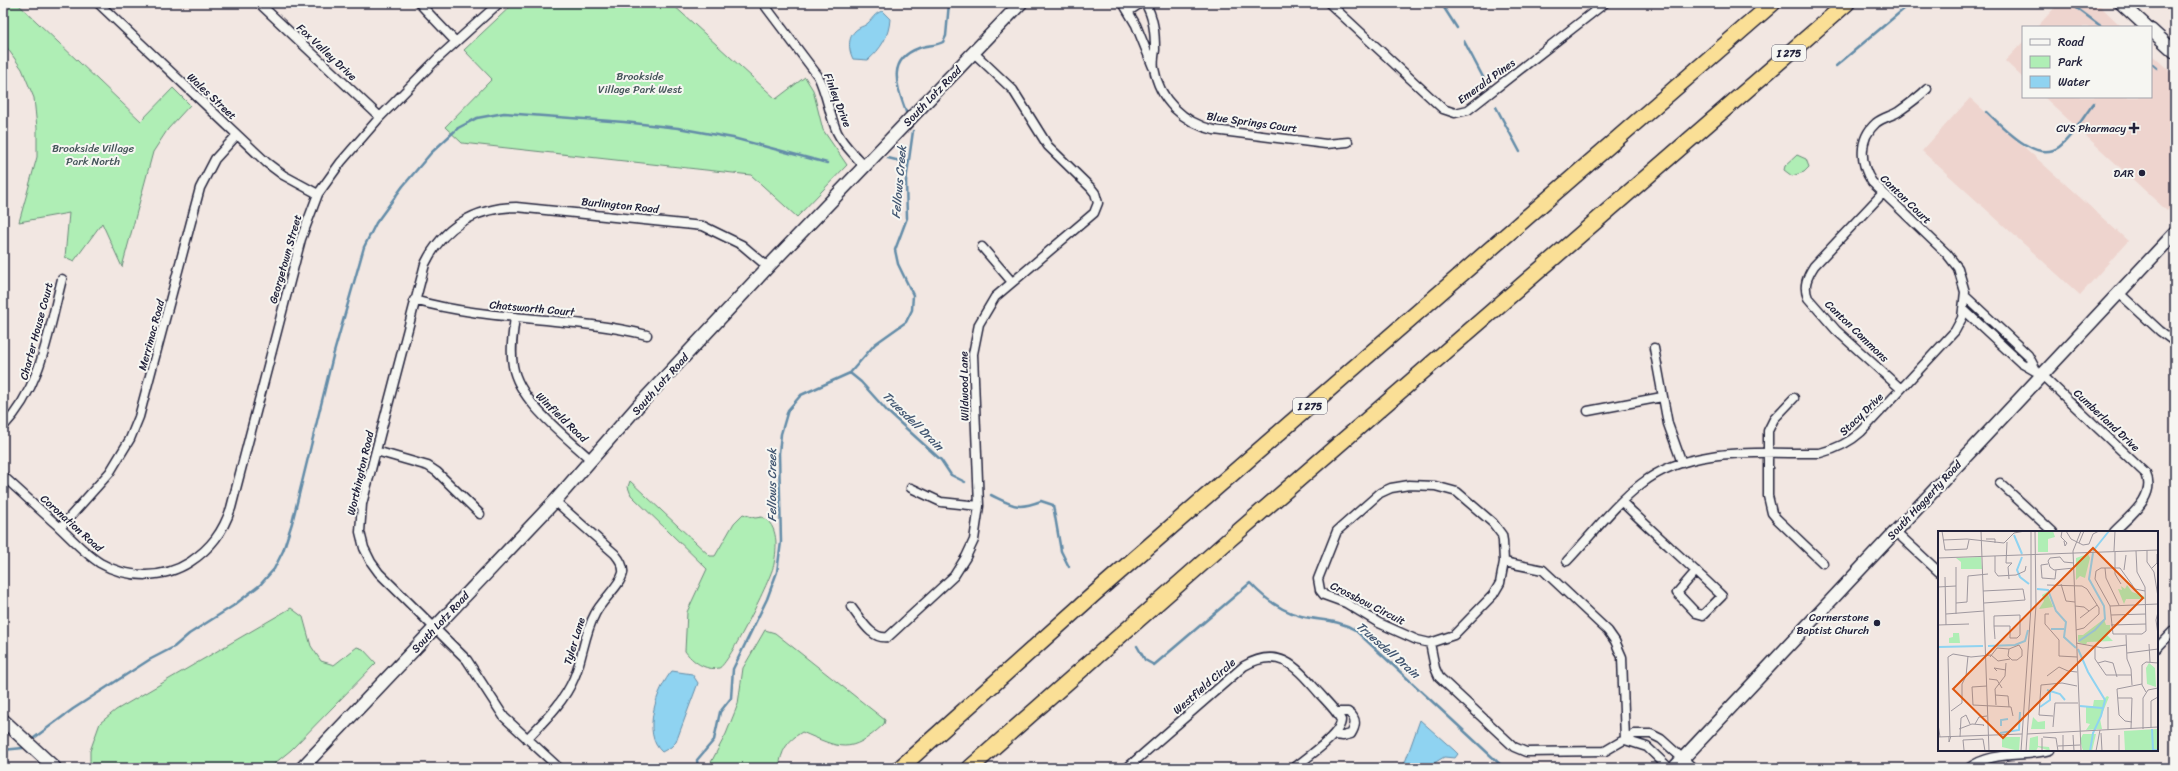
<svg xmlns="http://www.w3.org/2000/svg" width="2178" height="771" font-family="Sriracha,sans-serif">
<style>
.built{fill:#eed4ce}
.green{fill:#afeeb5;stroke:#688878}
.water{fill:#8fd3f1;stroke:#638ca8}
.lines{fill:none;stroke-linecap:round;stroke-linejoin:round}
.stream{stroke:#638ca8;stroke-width:2.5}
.street-casing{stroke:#22223b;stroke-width:11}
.secondary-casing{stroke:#22223b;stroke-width:15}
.highway-casing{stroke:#22223b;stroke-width:18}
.street{stroke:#f6f6f2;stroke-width:8}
.secondary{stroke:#f6f6f2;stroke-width:12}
.highway{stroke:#fadf96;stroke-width:15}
.poi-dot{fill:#22223b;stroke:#f6f6f2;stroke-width:1.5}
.labels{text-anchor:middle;stroke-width:4;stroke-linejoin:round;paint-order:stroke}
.shield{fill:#f6f6f2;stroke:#626272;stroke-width:1}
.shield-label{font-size:10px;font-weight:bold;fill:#22223b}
.street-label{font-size:11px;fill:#22223b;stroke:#f6f6f2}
.park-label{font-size:11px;fill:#45555a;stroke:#f6f6f2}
.poi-label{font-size:11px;fill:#22223b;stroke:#f6f6f2;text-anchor:end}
.water-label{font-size:12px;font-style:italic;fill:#435772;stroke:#f6f6f2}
.inset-river{fill:none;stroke:#8fd3f1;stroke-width:2}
.inset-road{fill:none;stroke:#9f989f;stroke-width:1}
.view{fill:#de560e;fill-opacity:0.15;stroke:#de560e;stroke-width:2}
.inset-edge{fill:none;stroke:#22223b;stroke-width:2}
</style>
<rect width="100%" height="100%" fill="#f2e7e2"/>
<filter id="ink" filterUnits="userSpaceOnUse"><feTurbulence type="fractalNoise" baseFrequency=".025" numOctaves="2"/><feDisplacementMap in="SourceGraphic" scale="8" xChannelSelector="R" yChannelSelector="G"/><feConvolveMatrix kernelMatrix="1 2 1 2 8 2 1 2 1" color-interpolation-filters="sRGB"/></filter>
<g filter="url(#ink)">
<!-- built -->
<path class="built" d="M2059,3h38l25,24h-85z
M2023,42v36l-18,-17z
M2151,54l24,22v126l-8,9 -123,-114h107z
M1970,98l158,143 -48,54 -158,-144z"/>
<!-- green -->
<path class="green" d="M3,3h14l124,118 32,-33 17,17 -22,24 -15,23 -31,115 -20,-44 -28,38 -9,-4 4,-44 -50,9 18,-65v-29l-3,-30 -12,-29 -19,-27z
M514,3h157l105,96 29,-22 8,13 10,40 24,35 -50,52 -46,-42 -289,-32 -17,-16 47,-48 -28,-29z
M1797,155l9,4 3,8 -5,5 -12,4 -8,-6 1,-4z
M630,481l80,75h5l19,-33 9,-9 12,4 7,-1c17,8 15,31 12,47 -2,13 -46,102 -55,104 -14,3 -27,-7 -34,-17l2,-39 20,-43 -76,-74 -3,-8z
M291,608l12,9 8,29 10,15 13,4 23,-18 6,2 13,14 -85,87 -22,18h-179v-17l10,-28 16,-13z
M765,630l10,3 110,87 -1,4c-34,32 -44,24 -82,8 -15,9 -21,19 -23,36h-71l18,-34 12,-30 5,-36z"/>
<!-- water -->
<path class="water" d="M882,11l8,8c-1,17 -9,30 -22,41l-15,-1c-5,-10 -6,-24 6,-31 3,-2 6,-2 9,-5 5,-5 6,-9 14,-12z
M672,671l20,3 6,9 -22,59 -5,5 -9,5c-21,-18 -5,-64 10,-81z
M1420,720l34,30 4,4 -3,4 -11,-1 -18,11h-23z"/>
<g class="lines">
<!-- stream -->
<path class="stream" d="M1441,3l16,25
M2070,3l32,24
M1464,41l20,38
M2151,63l6,5
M1836,66l75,-63
M1496,107l24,45
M906,112c-9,-26 -20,-52 13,-64 8,-3 17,-2 24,-6l3,-6 3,-33
M1987,112c16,15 49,52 72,35 14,-11 24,-30 35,-44
M888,158l20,5
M850,373l11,9 26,29 54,49 10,15 14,7
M991,495c23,11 26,15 50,6l12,4 8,46 8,16
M1137,646l8,14 9,5 96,-82c14,15 30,28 51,33 18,5 37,3 54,14l149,138
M34,738l39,-29 76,-49 25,-13 15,-13 44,-28 27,-21 14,-16 9,-18 9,-28 41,-167 31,-109 12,-24 27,-37 28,-33 27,-25 19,-10 27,-5 120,9 54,6 55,10 94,25
M3,750l20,-2
M698,768l-1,-8 17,-20 6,-28 11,-14 2,-29 34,-70 10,-27 4,-30 -2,-89 2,-19 7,-24 13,-15 49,-22 25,-29 31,-22 6,-12 1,-15 -15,-31 -3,-14 12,-32 -1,-37 7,-50"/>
<defs>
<path id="street" d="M98,3l169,160 16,12 35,19
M259,3l121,114
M419,3l36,38
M763,3l55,73c9,18 11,38 19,56 6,13 18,23 27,34
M1123,3l13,22 17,42
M1145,3c9,14 10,31 10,47 -1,6 -2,13 -1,18 5,32 30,55 60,62l112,14 22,-2
M1329,3l114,106 12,4 13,-3 137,-107
M1129,11l12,-8
M1883,193l-69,73c-7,11 -11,20 -6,32l28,32 65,59
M982,247l30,35
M2119,293l41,38 15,11
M1965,296l63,59 8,15
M414,300c77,22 157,16 233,35
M1963,309l58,54 21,12 104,99c11,23 -18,43 -32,58
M515,317c-2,16 -5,33 -2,49 6,36 53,70 79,95
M1654,348l14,76 14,39
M1794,398l-20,21 -6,12v65l4,17 5,6 46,44
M1588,411l74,-14
M3,427c39,-41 45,-94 59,-148
M376,451l52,15 9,6 43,42
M3,476c18,16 36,33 54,49 14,13 27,28 43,38 27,16 64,16 90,-1 21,-14 33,-30 41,-54l70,-269 17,-45 23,-32 39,-45 57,-58 62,-56
M2000,483l53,49
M1409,485l26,1 22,6 36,31 9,12 1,6 1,21 -4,21 -7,12 -39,40 -24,8 -13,-3 -38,-17 -33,-20 -22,-8 -4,-5 -2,-11 19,-48 43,-38 11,-5z
M911,488l30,14 38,4
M1622,502c33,32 67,62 100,94l-19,19 -7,-2 -19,-20 19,-22
M60,528l50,-56 20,-33 9,-22 61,-229 15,-29 22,-24
M1895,531l44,41
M1567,561c24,-25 46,-55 74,-77 49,-39 120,-30 179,-31 16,-4 29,-10 41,-21l94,-101 7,-13 3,-26 -7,-24 -11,-14 -75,-72c-12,-18 -14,-43 4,-59 6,-5 15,-7 22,-11 10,-7 20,-14 29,-23
M1504,562l39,8 65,61 7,10 7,16 3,83
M851,607c10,12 20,33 37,30l66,-61 12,-19 8,-17 5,-34 -6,-152 6,-30 16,-27 99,-84 4,-10 -3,-10 -4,-5 -43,-42 -35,-56 -39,-37
M1430,643l5,25 4,9 75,70 12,5 79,-1 29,-17h17l10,5 32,29
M2157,648l18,-19
M1334,735l9,1 8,-2c5,-8 6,-16 -3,-22h-12
M527,739c18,-19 37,-37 47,-61 9,-21 10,-44 21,-64 6,-13 25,-28 28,-41 1,-7 -3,-13 -8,-19l-60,-53
M1625,740l22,7 22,21
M559,768l-55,-51 -37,-57 -88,-87 -8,-11 -7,-14 -4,-16 2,-28 63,-240c18,-37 50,-56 91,-57l187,19 39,19 26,22
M1127,768l117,-102c36,-21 53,2 75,27 7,8 17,17 22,27 0,15 -35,38 -47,48
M1969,768c24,-18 54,-10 81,-18"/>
<path id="secondary" d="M2121,3l26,24
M2151,30l24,22
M3,720l52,48
M302,768l253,-267 84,-96 129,-138 253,-264
M1674,768l501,-535"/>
<path id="highway" d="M900,768l194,-174 679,-591
M970,768l253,-223 624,-542"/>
</defs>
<!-- street casing -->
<use href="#street" class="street-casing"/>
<!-- secondary casing -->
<use href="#secondary" class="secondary-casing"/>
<!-- highway casing -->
<use href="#highway" class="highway-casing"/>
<!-- street -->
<use href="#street" class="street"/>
<!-- secondary -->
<use href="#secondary" class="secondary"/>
<!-- highway -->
<use href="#highway" class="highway"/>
</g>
</g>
<!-- markers -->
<g class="poi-dot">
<path d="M2132 122h4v4h4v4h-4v4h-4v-4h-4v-4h4z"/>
<circle cx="2142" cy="173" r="4"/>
<circle cx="1877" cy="623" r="4"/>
</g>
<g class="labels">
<!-- shield labels -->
<g class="shield">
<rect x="1772" y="45" width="34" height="16" rx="3"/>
<rect x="1293" y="398" width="34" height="16" rx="3"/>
</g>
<g class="shield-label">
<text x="1789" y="57">I 275</text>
<text x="1310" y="410">I 275</text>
</g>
<!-- street labels -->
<g class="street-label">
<text transform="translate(327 52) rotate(43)" y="4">Fox Valley Drive</text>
<text transform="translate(1486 81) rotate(-36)" y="4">Emerald Pines</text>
<text transform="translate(212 96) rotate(43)" y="4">Wales Street</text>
<text transform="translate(932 96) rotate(-46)" y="4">South Lotz Road</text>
<text transform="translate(838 100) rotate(69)" y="4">Finley Drive</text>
<text transform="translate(1252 122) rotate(8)" y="4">Blue Springs Court</text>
<text transform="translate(1906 199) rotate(44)" y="4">Canton Court</text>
<text transform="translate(620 205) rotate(6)" y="4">Burlington Road</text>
<text transform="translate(285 259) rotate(-74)" y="4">Georgetown Street</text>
<text transform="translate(532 308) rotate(5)" y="4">Chatsworth Court</text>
<text transform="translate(36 331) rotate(-75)" y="4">Charter House Court</text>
<text transform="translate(1857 331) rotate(44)" y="4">Canton Commons</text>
<text transform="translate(151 335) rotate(-75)" y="4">Merrimac Road</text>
<text transform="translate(660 384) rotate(-48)" y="4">South Lotz Road</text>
<text transform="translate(964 386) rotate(-91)" y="4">Wildwood Lane</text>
<text transform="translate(1861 414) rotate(-44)" y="4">Stacy Drive</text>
<text transform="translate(562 417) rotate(44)" y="4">Winfield Road</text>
<text transform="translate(2107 420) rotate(43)" y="4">Cumberland Drive</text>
<text transform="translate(360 473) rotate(-77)" y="4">Worthington Road</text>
<text transform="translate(1924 500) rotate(-47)" y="4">South Haggerty Road</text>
<text transform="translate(72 523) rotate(42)" y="4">Coronation Road</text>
<text transform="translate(1368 603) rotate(27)" y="4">Crossbow Circuit</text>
<text transform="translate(440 622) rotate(-47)" y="4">South Lotz Road</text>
<text transform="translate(574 641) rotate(-73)" y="4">Tyler Lane</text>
<text transform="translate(1204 686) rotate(-41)" y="4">Westfield Circle</text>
</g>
<!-- park labels -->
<g class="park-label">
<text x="640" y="80">Brookside<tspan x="640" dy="13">Village Park West</tspan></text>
<text x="93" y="152">Brookside Village<tspan x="93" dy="13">Park North</tspan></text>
</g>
<!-- poi labels -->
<g class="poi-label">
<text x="2126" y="132">CVS Pharmacy</text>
<text x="2134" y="177">DAR</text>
<text x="1869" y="621">Cornerstone<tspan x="1869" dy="13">Baptist Church</tspan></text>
</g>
<!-- water labels -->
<g class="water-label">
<text transform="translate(899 182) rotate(-85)" y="4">Fellows Creek</text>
<text transform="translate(913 421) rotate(44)" y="4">Truesdell Drain</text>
<text transform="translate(772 485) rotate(-90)" y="4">Fellows Creek</text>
<text transform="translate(1388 650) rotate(41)" y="4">Truesdell Drain</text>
</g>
</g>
<!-- overview -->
<g transform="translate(1938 531)">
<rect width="220" height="220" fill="#f2e7e2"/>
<path d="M100,0h15l2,6 -7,2v13h-10zM150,23l2,4 -5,20 -5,-2 -4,4v-22zM43,26l1,12h-21v-7l-5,-4zM189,54l5,7 12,4 1,3h-19l-2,5 -6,-15 4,1 -1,-4 4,3zM109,61l6,15 -14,2 5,-8 -2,-6zM166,88l2,6h4v8l-3,2 6,6 -26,1 -1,3 -8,-3v-7h5zM15,102h6l1,10h-11v-5l4,-1zM211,132l6,5 1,19 -9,-3 -1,-16zM169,165l2,1 -9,22 2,10 -16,1 4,-6 -4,-1v-17h7l1,-6h9zM95,186l5,5 7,-1v8h-14zM220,198l-1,21 -32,1 -1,-20zM145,203h13l-4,17h-9l-3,-11zM100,205v10l11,1 1,4 -12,-4 -2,4h-7l1,-13zM64,206h18l-1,14 -17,-4z" fill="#afeeb5"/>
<path class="inset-river" d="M76,4l8,19M155,20l16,-20M84,26l-5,13 3,7 9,7M99,58l11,1 8,21 10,11 -2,15 12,11M113,98h13M141,110l16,-11 10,-11 -1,-13 -15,-27 4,-26M50,115l27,-1 10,-4 3,-11M0,116l45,-1M140,118l10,23 17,28 -4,16 -8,17 -3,18M109,159l13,4 5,6M142,175l22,2M102,176l10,-7v-9M63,195v-6l7,-1M214,198l1,21h5M62,202l19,-3 1,-18"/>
<path class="inset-road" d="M4,0l3,19 22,-1 2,-9M43,0l8,220M124,0l-1,6 6,6 -2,3 -1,-5M128,0l5,8 12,6 6,-1 4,-10 6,-3M143,0l-8,20 8,200M48,8h9v4M5,9l24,-1 37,4 10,-10 11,-2M69,11l-1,21h6l-4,4 1,12M141,12l5,-12M209,19v12l7,10 4,25M176,20l1,-20M198,20l1,21 8,15 1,43v1l-4,3h-29l-3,-28 -15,-27 1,-8 5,-3h19l15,21 10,2M177,21v22l6,10M57,25v16l3,4 18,-1 9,-4 1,-5M0,27l220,-8M136,32l-10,-1 -4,-5 -10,1 -2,3 2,6 4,3 20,-2M110,33l-7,1 1,13 13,1 1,-9M167,37l1,10 13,27M214,37l5,-5v-9M186,39l2,-15M7,46l1,48M123,53l5,17 9,1M109,54l35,1 5,3 12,19v6l-15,14 -8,2M0,56l18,-1M45,60l40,-2 2,11 -41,3M18,72l11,-1 1,-26 20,-2M137,75l9,1 5,4M172,75l48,-2M220,81l-2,8 2,15M8,83l38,-3M18,83v-47M111,83h-4v10l14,16v16l18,1M82,84v20l-3,3h-7v-12h-16v-10zM173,84l35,-1M142,87l17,-13M0,94l31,-1M173,94l35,-1M56,95l1,13M188,104l1,24 4,10 1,16M138,112l27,5 23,-3M211,113l1,18M157,116v12l11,16h25M189,122l31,-4M53,124l7,6 12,-2M52,126l7,-9 12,1 10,-4 3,5v6l-5,4h-5l-4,-4 1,-7M160,132l7,-2 8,2 4,14M59,140l-3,-3 12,2M109,145l12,-9 9,4 9,1M51,148l8,1 5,8M49,155l-15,1 1,18 38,2 2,9M208,161l-4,-7v-20l4,-3 12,1M57,164l13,1 1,11M180,167h14l-1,31M0,171v20M58,174l-1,-16 10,-13 1,-13M170,176v23M13,180l11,-8v-19l4,-8 2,-20M115,185l-14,-1 2,-30 21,-2 15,3M194,191l-7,-1 -6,-6 -2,-26 25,-5M0,193l2,13M37,193l4,-7 8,-1M115,196l2,-24h23M213,197v-27l7,-4M21,198l13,-5 12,1 -1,1M205,198v-31l5,-8 10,-2M163,202l1,18M89,203l131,-7M125,204v16M135,204l1,16M181,204v16M11,205v6l2,-6M0,206l84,-3M12,206l-2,-80 5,-3 18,3 20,-2M22,206l1,-19 5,-3 4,9M105,206l13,1M118,207l2,13M120,215l22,-1M26,219l-1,-10 20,-1 2,12M83,220l10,-144v-76M88,220l10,-146 -1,-74M104,220v-13M158,220l4,-21"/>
<path class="view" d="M155,17l50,50 -140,140 -50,-49z"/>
<rect width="220" height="220" class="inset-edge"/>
</g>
<!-- margin -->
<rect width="2178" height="771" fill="none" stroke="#f6f6f2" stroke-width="16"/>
<rect x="8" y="8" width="2162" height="755" fill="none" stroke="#22223b" stroke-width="1.5" filter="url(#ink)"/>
<!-- legend -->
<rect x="2022" y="26" width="130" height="72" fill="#f6f6f2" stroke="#a1a1a9"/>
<rect x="2030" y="39" width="20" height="6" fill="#f6f6f2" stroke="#a1a1a9"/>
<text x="2058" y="46" font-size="12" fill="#22223b">Road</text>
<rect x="2030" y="56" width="20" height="12" fill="#afeeb5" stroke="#a1a1a9"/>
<text x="2058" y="66" font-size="12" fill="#22223b">Park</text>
<rect x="2030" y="76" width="20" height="12" fill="#8fd3f1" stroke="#a1a1a9"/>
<text x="2058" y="86" font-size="12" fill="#22223b">Water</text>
</svg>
